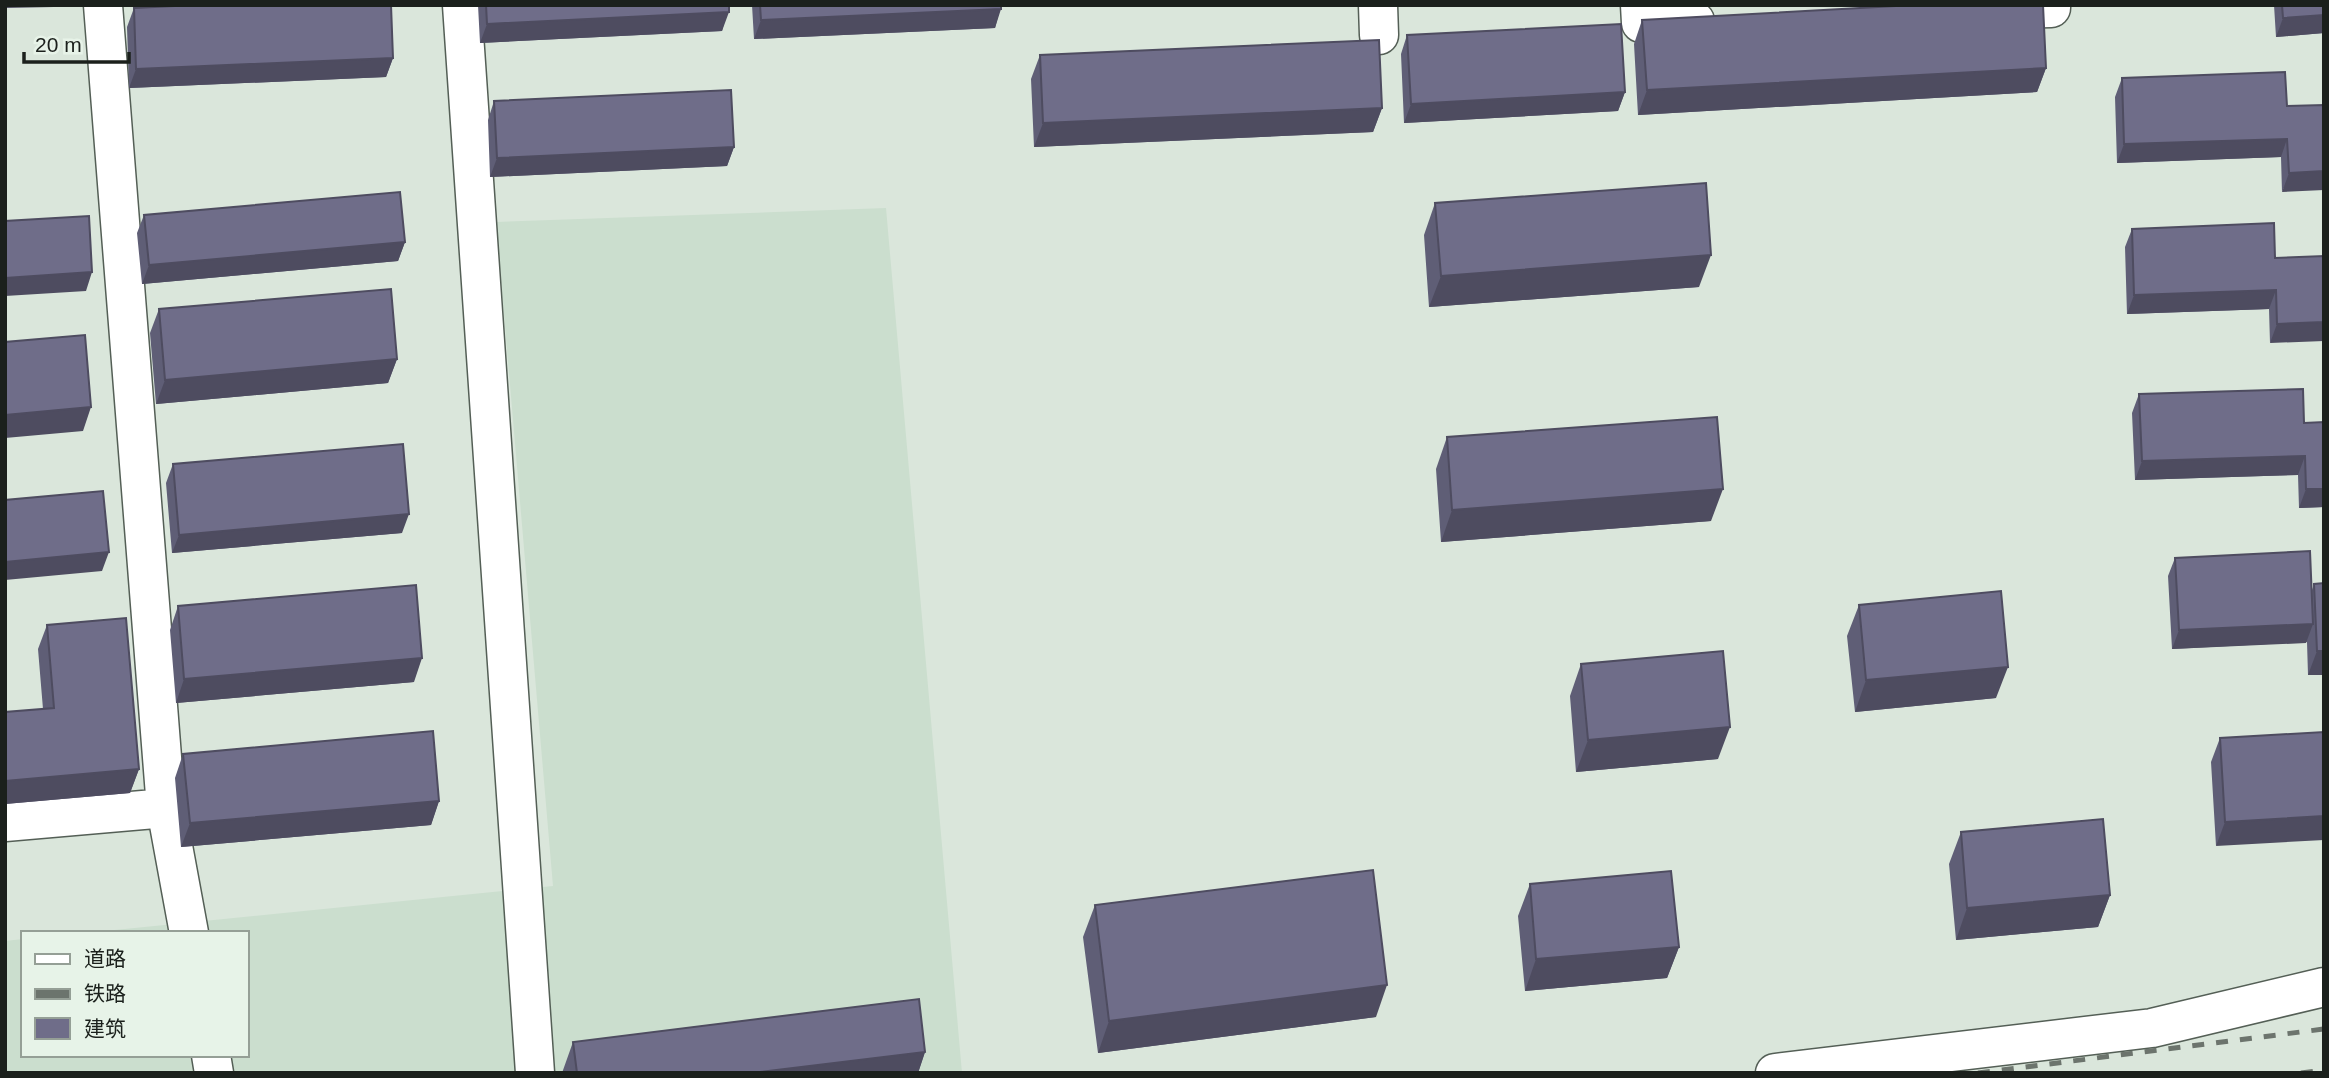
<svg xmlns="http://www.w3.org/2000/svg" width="2329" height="1078" font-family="Arial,'Noto Sans SC',sans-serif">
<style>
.built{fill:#cbdece}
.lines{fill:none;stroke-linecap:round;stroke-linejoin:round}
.street-casing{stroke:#545f56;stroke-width:41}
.street{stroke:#fff;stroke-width:38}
.rail{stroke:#6c746d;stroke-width:5;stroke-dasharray:12 12;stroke-linecap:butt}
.wall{fill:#5f5e76}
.shaded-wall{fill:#4e4c60}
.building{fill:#6f6d89;stroke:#4e4c60;stroke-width:2}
</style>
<rect width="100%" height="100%" fill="#dae6db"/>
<!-- built -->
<path class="built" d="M886,208l76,865h-957v-132l18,-2v116h224v-122h-162l468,-47 -57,-664z"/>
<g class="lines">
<defs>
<path id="street" d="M103,5l63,803 23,125
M462,5l73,1068
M1378,5l1,30
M1640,5l1,18 54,-2
M1989,10l62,-2v-3
M5,822l161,-14
M211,1055l3,18
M1775,1073l377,-45 172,-41"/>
</defs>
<!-- street casing -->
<use href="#street" class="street-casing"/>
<!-- street -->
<use href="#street" class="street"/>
<!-- rail -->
<path class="rail" d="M1978,1073l346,-44
M2301,1073l23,-3"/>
</g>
<!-- wall -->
<path class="wall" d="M478,5h251l-7,26 -242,12z
M752,5h249l-6,23 -241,11z
M2274,5h50v28l-48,4z
M134,8l259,50 -7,19 -257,11 -2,-61z
M1642,20l404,48 -9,24 -399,23 -4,-71z
M1407,35l218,57 -7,19 -214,12 -3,-69z
M1040,55l342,53 -9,24 -339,15 -3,-68z
M2122,78l165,28 37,-1 -42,87 -1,-35 -164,6 -2,-66z
M494,101l240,46 -7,19 -237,11 -2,-57z
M1435,203l264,84 -270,20 -5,-72z
M144,215l261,27 -7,19 -256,23 -5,-51z
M2132,229l143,29 49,-2 -54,87 -1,-34 -142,5 -2,-67z
M159,309l238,50 -9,24 -232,21 -6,-71z
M2139,394l165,29 20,-1v85l-25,1 -1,-33 -163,5 -3,-67z
M1447,437l264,84 -270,21 -5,-73z
M173,464l229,69 -230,20 -6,-70z
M2175,558l137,32 2,-6 10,-1v92h-16l-1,-33 -135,7 -4,-73z
M1859,605l137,93 -141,14 -8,-76z
M178,606l236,76 -238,21 -6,-73z
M47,625l92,144 -9,24 -125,11v-92l38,-3 -5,-60z
M1581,664l137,95 -142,13 -6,-76z
M2324,732l-108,114 -5,-84 9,-24z
M183,754l256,47 -8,24 -250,22 -6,-69z
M1961,832l149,63 -12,32 -142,13 -7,-76z
M1530,884l149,63 -12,31 -142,13 -7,-75z
M1095,905l281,112 -278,36 -15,-116z
M573,1042l352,10 -7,21h-356z"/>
<!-- shaded-wall -->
<path class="shaded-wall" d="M5,5h49v2l-49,1z
M1001,9l-6,19 -241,11 7,-19z
M729,12l-7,19 -242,12 7,-19z
M2324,15v18l-48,4 7,-19z
M393,58l-7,19 -257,11 7,-19z
M2046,68l-9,24 -399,23 9,-25z
M1625,92l-7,19 -214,12 7,-19z
M1382,108l-9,24 -339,15 9,-24z
M2287,139l-6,18 -164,6 7,-19z
M734,147l-7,19 -237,11 7,-19z
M2324,171v19l-42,2 7,-19z
M405,242l-7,19 -256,23 7,-19z
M1711,255l-12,32 -270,20 12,-31z
M92,272l-6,19 -81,5v-18z
M2276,290l-7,19 -142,5 7,-19z
M2324,322v19l-54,2 7,-19z
M397,359l-9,24 -232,21 9,-24z
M91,407l-8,24 -78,7v-23z
M2305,456l-7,19 -163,5 7,-19z
M1723,489l-12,32 -270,21 11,-32z
M2306,489h18v18l-25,1z
M409,514l-7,19 -230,20 7,-18z
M109,552l-7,19 -97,9v-18z
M2313,624l-7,19 -134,6 7,-19z
M2317,651h7v24h-16z
M422,658l-8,24 -238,21 8,-24z
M2008,667l-12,31 -141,14 11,-32z
M1730,727l-12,32 -142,13 12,-32z
M139,769l-9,24 -125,11v-23z
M439,801l-8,24 -250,22 9,-24z
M2324,816v24l-108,6 9,-24z
M2110,895l-12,32 -142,13 11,-32z
M1679,947l-12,31 -142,13 11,-32z
M1387,985l-11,32 -278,36 11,-32z
M925,1052l-7,21h-166z"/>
<!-- building -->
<path class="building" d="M195,5h196l2,53 -257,11 -2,-61z
M486,5h243v7l-242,12z
M760,5h241v4l-240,11z
M1914,5h129l3,63 -399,22 -5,-70z
M2282,5h42v10l-41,3z
M1621,24l4,68 -214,12 -4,-69z
M1379,40l3,68 -339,15 -3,-68z
M2285,72l2,34 37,-1v66l-35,2 -2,-34 -163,5 -2,-66z
M731,90l3,57 -237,11 -3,-57z
M1706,183l5,72 -270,21 -6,-73z
M400,192l5,50 -256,23 -5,-50z
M89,216l3,56 -87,6v-57z
M2274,223l1,35 49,-2v66l-47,2 -1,-34 -142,5 -2,-66z
M391,289l6,70 -232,21 -6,-71z
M85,335l6,72 -86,8v-73z
M2303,389l1,34 20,-1v67h-18l-1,-33 -163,5 -3,-67z
M1717,417l6,72 -271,21 -5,-73z
M403,444l6,70 -230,21 -6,-71z
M103,491l6,61 -104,10v-62z
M2310,551l3,73 -134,6 -4,-72z
M2324,583v68h-7l-3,-67z
M416,585l6,73 -238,21 -6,-73z
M2001,591l7,76 -142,13 -7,-75z
M126,618l13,151 -134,12v-69l49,-4 -7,-83z
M1723,651l7,76 -142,13 -7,-76z
M433,731l6,70 -249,22 -7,-69z
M2324,732v84l-99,6 -5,-84z
M2103,819l7,76 -143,13 -6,-76z
M1373,870l14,115 -278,36 -14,-116z
M1671,871l8,76 -143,12 -6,-75z
M919,999l6,53 -173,21h-175l-4,-31z"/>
<!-- border -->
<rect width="2329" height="1078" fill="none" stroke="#1b201c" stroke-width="14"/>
<!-- legend -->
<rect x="21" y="931" width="228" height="126" fill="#e7f3e8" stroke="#959f96" stroke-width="2"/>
<rect x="35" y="954" width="35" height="10" fill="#ffffff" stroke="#959f96" stroke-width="2"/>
<text x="84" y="966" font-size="21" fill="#1b201c">道路</text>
<rect x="35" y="989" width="35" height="10" fill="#6c746d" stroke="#959f96" stroke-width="2"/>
<text x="84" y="1001" font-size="21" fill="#1b201c">铁路</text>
<rect x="35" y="1018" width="35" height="21" fill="#6f6d89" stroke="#959f96" stroke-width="2"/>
<text x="84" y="1036" font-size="21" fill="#1b201c">建筑</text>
<!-- scale -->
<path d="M24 52v10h105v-10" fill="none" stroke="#1b201c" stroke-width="3.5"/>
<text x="35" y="52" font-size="21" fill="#1b201c" stroke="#e7f3e8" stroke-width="5" paint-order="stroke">20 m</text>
</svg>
